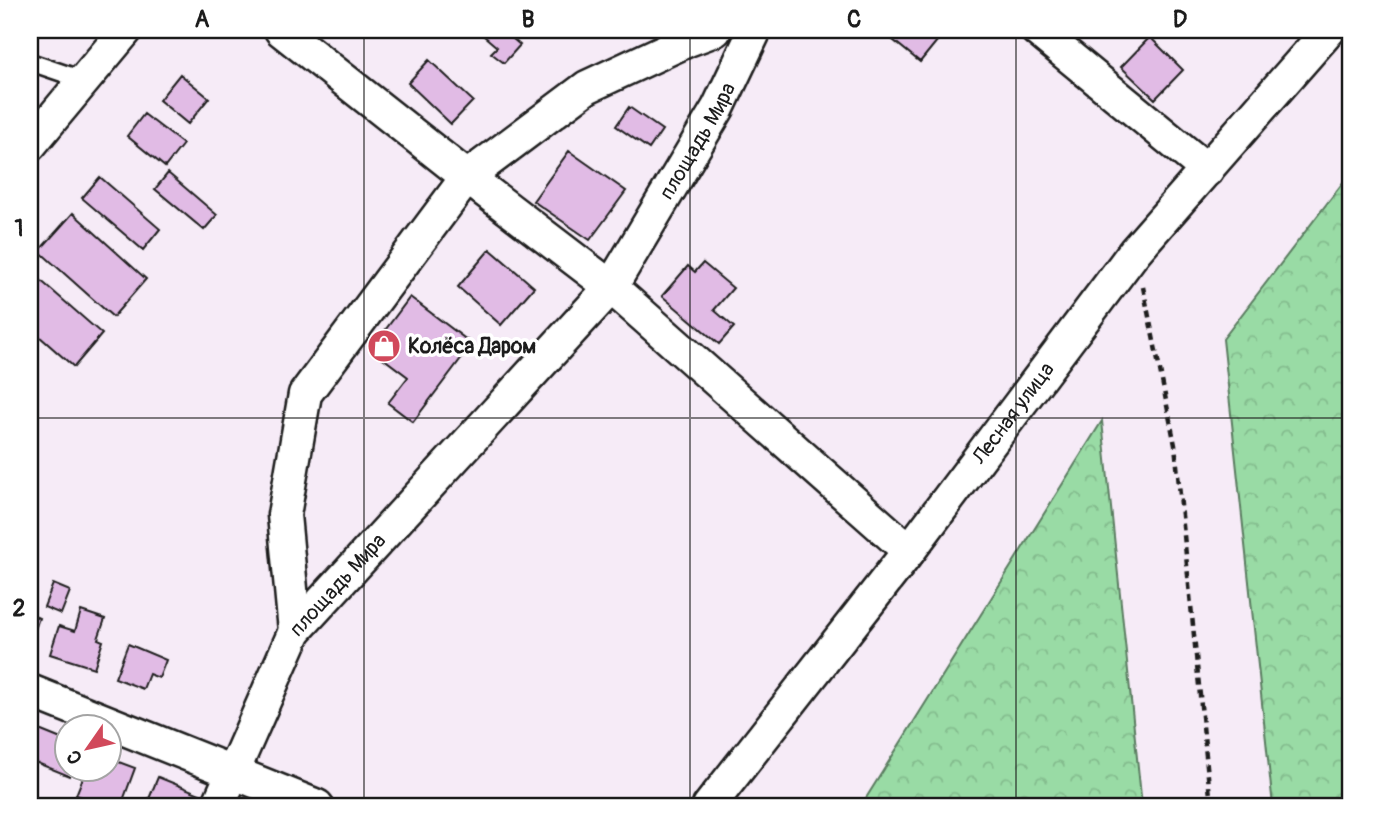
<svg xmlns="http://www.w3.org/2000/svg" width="1381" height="836" font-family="Pangolin,sans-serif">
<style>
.forest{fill:url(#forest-crowns);stroke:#5a7c60;stroke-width:2}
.building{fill:#e1bbe5;stroke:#1c1c1c;stroke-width:2}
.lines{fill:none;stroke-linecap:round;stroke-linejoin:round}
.service-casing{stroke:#1c1c1c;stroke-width:21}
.minor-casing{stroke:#1c1c1c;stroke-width:37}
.path{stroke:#1c1c1c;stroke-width:4.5;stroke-dasharray:7 5;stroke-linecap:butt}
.service{stroke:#fff;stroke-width:16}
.minor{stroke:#fff;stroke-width:32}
.grid{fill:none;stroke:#1c1c1c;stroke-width:2;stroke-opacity:0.55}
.labels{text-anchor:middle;stroke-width:7;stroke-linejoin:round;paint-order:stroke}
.street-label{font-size:21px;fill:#1c1c1c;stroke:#fff}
.poi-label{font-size:21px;font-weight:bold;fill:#1c1c1c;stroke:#fff;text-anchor:start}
.neatline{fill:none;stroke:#1c1c1c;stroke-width:2.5}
.grid-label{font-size:23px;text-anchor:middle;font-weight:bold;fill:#1c1c1c}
</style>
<defs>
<pattern id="forest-crowns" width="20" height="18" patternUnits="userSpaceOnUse" patternTransform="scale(1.75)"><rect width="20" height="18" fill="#99dba5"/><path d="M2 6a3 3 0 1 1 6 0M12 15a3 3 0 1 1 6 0" fill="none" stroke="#83bb8d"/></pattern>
</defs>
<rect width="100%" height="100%" fill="#f6ebf7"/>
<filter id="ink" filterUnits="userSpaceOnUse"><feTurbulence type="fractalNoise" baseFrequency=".0143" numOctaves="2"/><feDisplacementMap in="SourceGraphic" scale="14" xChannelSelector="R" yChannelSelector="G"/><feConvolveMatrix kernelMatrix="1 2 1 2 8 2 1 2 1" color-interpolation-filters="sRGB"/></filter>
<g filter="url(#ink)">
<!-- forest -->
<path class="forest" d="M1351,172v634h-78l-50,-467z
M1102,421l40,385h-281z"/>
<!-- building -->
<path class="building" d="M477,30h44l-8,9 7,6 -16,18 -13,-10 6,-6z
M901,30h45l-26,32 -27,-22z
M1150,37l33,33 -28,29 -34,-32z
M429,60l44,41 -22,23 -43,-41z
M180,74l29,24 -21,26 -29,-24z
M629,107l33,23 -13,19 -33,-23z
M144,114l39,30 -18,23 -38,-31z
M569,151l57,40 -36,49 -57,-39z
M168,173l49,42 -13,15 -49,-41z
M100,177l60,52 -17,21 -61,-52z
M73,213l73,66 -33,38 -74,-66z
M490,249l44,38 -33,38 -43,-38z
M703,263l30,25 -19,22 20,17 -15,17 -57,-48 26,-30 7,6z
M30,271l72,63 -28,33 -44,-39z
M410,297l62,47 -59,78 -25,-19 20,-26 -37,-28z
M53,584l17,7 -9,23 -17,-7z
M81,611l24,8 -7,20 5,2 -9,27 -44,-14 9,-28 16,5z
M30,614l9,4 -9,25z
M128,644l38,16 -7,18 -10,-4 -6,15 -28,-11z
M34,728l32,13v29h5l-2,6 -39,-16v-21z
M108,758l27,10 -14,38h-15l-30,-11 10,-25h22z
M158,777l42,17 -4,12h-50z"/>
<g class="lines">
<defs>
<path id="service" d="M30,62l53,18"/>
<g id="minor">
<path d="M281,30l186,147 144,110 298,264"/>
<path d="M1037,30l170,140"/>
<path d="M30,145l96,-115"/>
<path d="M295,631l-11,-116 21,-121 162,-217 120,-90 101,-47 27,-10"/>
<path d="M30,691l287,115"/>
<path id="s1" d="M218,806l77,-175 316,-344 107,-179 37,-78"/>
<path id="s2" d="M709,806l200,-255 226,-300 194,-221"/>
</g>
</defs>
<!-- service casing -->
<use href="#service" class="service-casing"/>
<!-- minor casing -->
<use href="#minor" class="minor-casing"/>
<!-- path -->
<path class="path" d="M1143,287l32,158 36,361"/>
<!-- service -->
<use href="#service" class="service"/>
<!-- minor -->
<use href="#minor" class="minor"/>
</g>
</g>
<!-- grid -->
<path class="grid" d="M364,30v776M690,30v776M1016,30v776M30,418h1321"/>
<!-- icons -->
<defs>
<symbol id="shop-disc" viewBox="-11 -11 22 22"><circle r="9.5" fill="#d1495b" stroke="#fff"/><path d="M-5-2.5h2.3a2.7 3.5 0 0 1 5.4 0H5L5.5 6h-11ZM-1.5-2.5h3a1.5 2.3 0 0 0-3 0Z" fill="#fff"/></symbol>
</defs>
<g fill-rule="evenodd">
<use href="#shop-disc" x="365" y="327" width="38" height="38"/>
</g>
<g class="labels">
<!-- street labels -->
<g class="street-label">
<text dy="7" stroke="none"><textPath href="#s1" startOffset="828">площадь Мира</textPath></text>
<text dy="7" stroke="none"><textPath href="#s2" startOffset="497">Лесная улица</textPath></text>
<text dy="7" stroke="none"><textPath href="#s1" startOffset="254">площадь Мира</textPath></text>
</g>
<!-- poi labels -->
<g class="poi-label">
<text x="408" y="353">Колёса Даром</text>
</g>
</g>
<!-- margin -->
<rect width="1381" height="836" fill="none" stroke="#fff" stroke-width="77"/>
<!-- north arrow -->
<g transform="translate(88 748) rotate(236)"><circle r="33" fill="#ffffff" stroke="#a4a4a4" stroke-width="2"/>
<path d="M0-5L12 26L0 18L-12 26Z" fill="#d1495b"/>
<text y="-10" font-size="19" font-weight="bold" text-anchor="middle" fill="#1c1c1c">С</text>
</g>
<rect x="38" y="38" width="1304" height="760" class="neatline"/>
<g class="grid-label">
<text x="202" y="27">A</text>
<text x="528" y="27">B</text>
<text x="854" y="27">C</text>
<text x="1180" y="27">D</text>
<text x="19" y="236">1</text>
<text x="19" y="616">2</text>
</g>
</svg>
